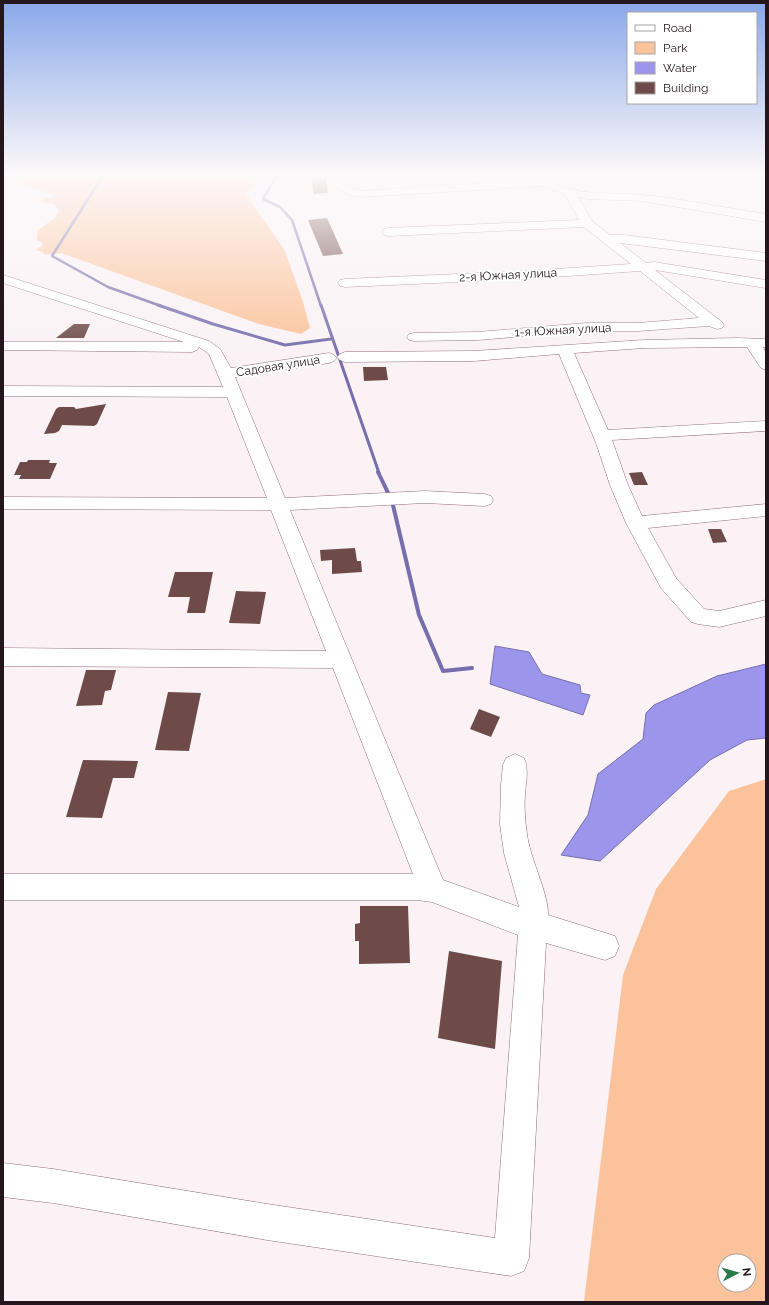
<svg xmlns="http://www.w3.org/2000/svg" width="769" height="1305" font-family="Raleway,sans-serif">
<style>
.green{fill:#fbc39b;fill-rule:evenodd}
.water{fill:#9b95eb;stroke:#776fad}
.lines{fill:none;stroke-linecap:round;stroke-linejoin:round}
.stream-far2{stroke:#776fad;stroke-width:2.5}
.stream-far1{stroke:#776fad;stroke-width:3}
.stream{stroke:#776fad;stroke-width:4}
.building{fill:#6e4b48}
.minor-casing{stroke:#8f6c7b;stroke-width:1}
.minor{fill:#fff;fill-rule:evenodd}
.labels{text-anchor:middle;stroke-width:4;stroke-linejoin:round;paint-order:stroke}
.far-street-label{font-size:12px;fill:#24161c;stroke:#fff}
</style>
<rect width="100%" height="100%" fill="#faf2f5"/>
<!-- green -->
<path class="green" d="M3,174h257l-14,20 39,57 18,51 7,26 -9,6 -42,-10 -198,-71 -16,2 -2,-3 -8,-2 7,-4 1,-3 -6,-3 1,-10 18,-13 3,-7 -6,-6 -13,-2 2,-3 14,-3 -53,-19z
M766,779v523h-182l39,-327 33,-86 73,-98zM725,1261h24v24h-24z"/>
<!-- water -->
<path class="water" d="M495,646l34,6 13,22 38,11 1,8 9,2 -7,20 -93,-31z
M766,664v74l-19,2 -37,20 -110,101 -39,-6 27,-40 10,-41 45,-35 3,-26 8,-8 63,-29z"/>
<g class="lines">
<!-- stream-far2 -->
<path class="stream-far2" d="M104,174l-52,82 56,31 53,19
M278,174l-15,25 17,8 12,13 29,86"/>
<!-- stream-far1 -->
<path class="stream-far1" d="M158,305l55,19 72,21 46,-6
M321,305l58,168"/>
<!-- stream -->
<path class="stream" d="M378,472l14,29 27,114 24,56 29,-3"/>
</g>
<!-- building -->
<path class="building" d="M312,178h14l2,15 -15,1z
M327,218l16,36 -20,2 -15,-36z
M74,324h16l-6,14h-28z
M363,367h23l2,13 -24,1z
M106,404l-9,20 -3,2 -32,-1 -3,6 -4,2 -11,1 12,-25 3,-2h15l2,2z
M28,460h22l-1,3h8l-7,16h-31l2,-4h-7l6,-13h7z
M642,472l6,13h-14l-5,-12z
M708,529h13l6,13 -14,1z
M355,548l2,13h4l1,11 -30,2v-14l-11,1 -1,-11z
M175,572h38l-8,41h-18l3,-16h-22z
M236,591l30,1 -6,32 -31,-1z
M86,670h30l-5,20 -6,1 -3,14 -26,1z
M168,692l33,1 -12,58 -34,-1z
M479,709l21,8 -9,20 -21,-8z
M83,760l55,1 -4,17h-21l-11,40 -36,-1z
M360,906h48l2,57 -51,1v-23h-4v-17l5,-1z
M449,951l53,10 -7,88 -57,-11z"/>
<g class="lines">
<defs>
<path id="minor" d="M336,174h10v9l6,5 9,3 174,-11 -5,-6h11c26,25 69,17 102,21 41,4 82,13 123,19v8l-124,-21 -54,-2 -10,-2 14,24 18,14h14l142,18v8l-146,-18 26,20 8,-1 112,18v8l-111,-18 67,52 2,3 -2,3 -5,1 -8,-3 -71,5h-51l-109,9 -64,1 -5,-1 -2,-3 2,-3 5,-1 64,-1 109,-9h51l61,-5 -59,-47 -115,8 -180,8 -5,-1 -2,-3 2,-3 5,-1 180,-8 106,-7 -47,-37 -196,9 -4,-1 -2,-3 2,-3 4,-1 191,-8 -14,-26 -22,-8 -182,11c-11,-2 -19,-3 -27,-13z
M710,174h35l21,2v6l-50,-5z
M3,275l206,66 11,8 11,19 98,-15 5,2 3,3 -3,3 -5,2 -94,14 50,121 140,-7 59,3 7,2 2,4 -2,4 -7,2 -59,-3 -135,7 153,370 76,27 -15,-54 -4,-29 1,-39 2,-20 3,-7 9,-4 9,4c5,11 2,24 1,36 -1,13 0,27 2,40 3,25 22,60 21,81l67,21 4,10 -4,10 -10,4 -59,-17 -17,315 -5,13 -13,5 -244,-36 -214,-37 -50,-6v-34l50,6 214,35 228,34 23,-303 -86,-33 -15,-2h-414v-26h410l-80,-206 -330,-2v-18l323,3 -55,-141 -268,-1v-12l264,1 -40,-101 -224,-1v-10l220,1 -14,-33 -10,-7 -2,3 -5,2 -189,-2v-8h181l-181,-59z
M738,338l28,1v8h-3l3,6v17l-5,-2 -14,-21 -103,1 -70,5 34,77 158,-9v10l-154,9 16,45 14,31 124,-12v12l-118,12 28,50 28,31 15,2 47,-11v16l-47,11 -21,-3 -7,-2 -30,-34 -35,-65 -16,-38 -14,-42 -37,-89 -85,7 -129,1 -5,-2 -3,-3 3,-3 5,-2 129,-1 170,-11z"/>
</defs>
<!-- minor casing -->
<use href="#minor" class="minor-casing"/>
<!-- minor -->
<use href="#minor" class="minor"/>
</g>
<!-- sky -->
<linearGradient id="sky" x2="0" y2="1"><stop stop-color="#89a8e9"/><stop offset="0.49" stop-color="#fdf9fa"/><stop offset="1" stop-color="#fdf9fa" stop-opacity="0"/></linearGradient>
<rect width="769" height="356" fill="url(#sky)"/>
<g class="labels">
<!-- far-street labels -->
<g class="far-street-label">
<text transform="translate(508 275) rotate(-3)" y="4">2-я Южная улица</text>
<text transform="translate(563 330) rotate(-3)" y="4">1-я Южная улица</text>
<text transform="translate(278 366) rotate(-9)" y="4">Садовая улица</text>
</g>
</g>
<!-- border -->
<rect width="769" height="1305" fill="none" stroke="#24161c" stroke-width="8"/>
<!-- legend -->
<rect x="627" y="12" width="130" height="92" fill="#ffffff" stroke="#a7a2a4"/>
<rect x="635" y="25" width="20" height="6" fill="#ffffff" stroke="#a7a2a4"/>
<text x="663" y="32" font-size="12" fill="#24161c">Road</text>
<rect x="635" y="42" width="20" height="12" fill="#fbc39b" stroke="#a7a2a4"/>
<text x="663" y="52" font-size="12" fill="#24161c">Park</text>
<rect x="635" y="62" width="20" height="12" fill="#9b95eb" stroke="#a7a2a4"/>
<text x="663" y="72" font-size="12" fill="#24161c">Water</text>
<rect x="635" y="82" width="20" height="12" fill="#6e4b48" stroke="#a7a2a4"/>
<text x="663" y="92" font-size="12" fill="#24161c">Building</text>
<!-- north arrow -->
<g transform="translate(737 1273) rotate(84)"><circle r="19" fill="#ffffff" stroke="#a7a2a4"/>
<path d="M0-3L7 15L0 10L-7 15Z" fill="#297949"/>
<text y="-6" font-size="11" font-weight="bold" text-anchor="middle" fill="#24161c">N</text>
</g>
</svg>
